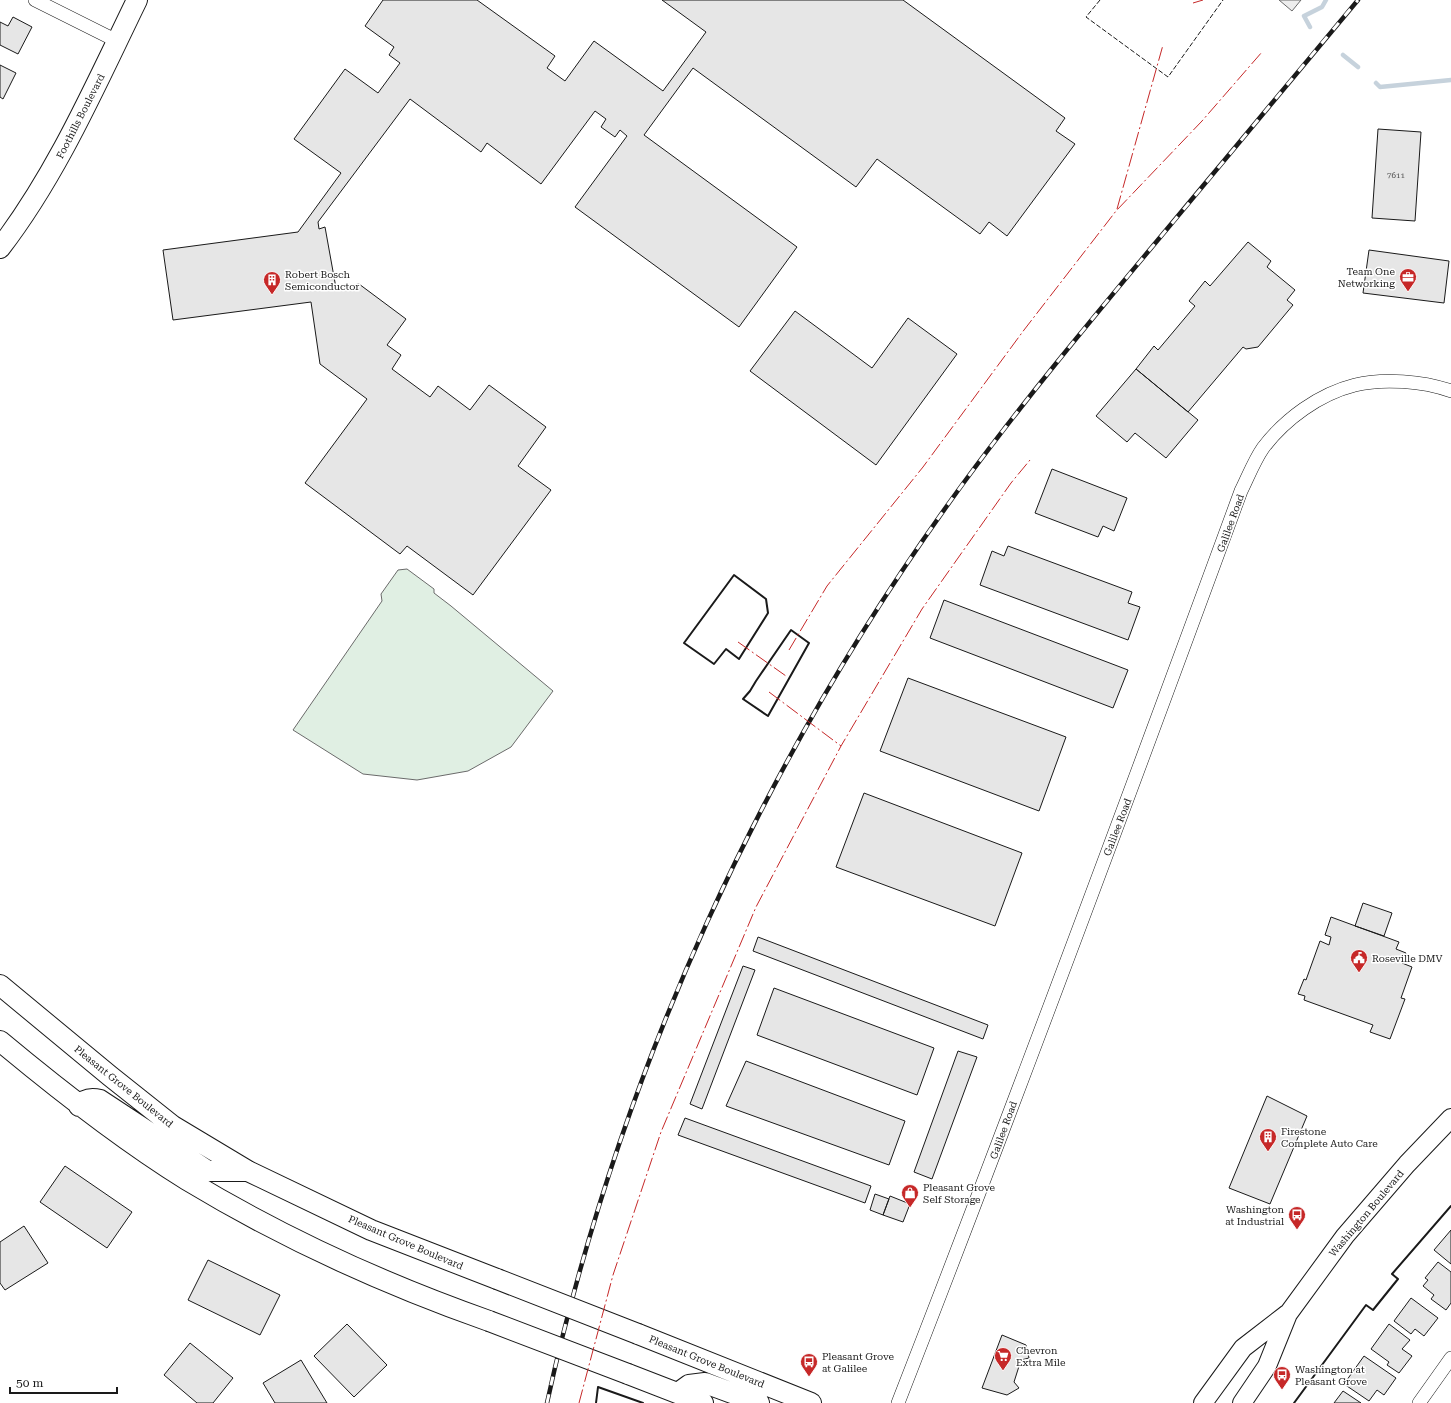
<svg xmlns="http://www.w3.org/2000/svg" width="1451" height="1403" font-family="'Roboto Serif',serif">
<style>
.green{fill:#e0efe3;stroke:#6a6a6a}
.parking{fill:#ededed;stroke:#6a6a6a}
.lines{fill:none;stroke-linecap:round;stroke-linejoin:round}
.stream{stroke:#c6d2dc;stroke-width:4.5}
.building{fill:#e6e6e6;stroke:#1a1a1a}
.street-casing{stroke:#1a1a1a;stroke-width:14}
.secondary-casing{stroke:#1a1a1a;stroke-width:20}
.primary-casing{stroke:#1a1a1a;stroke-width:22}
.street{stroke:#fff;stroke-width:13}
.secondary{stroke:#fff;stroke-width:18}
.primary{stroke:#fff;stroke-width:20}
.rail-casing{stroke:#1a1a1a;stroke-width:4.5}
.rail{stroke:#fff;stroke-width:3;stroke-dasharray:9;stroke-linecap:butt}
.primary-bridge-casing{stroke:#1a1a1a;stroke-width:22;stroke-linecap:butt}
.primary-bridge{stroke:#fff;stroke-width:20}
.fence{stroke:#1a1a1a;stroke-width:1;stroke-dasharray:5 2;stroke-linecap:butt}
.wall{stroke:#1a1a1a;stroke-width:2}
.power{stroke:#c62828;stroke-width:1;stroke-dasharray:14 3 2 3;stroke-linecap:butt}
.labels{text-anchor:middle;stroke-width:3;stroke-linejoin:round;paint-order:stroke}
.number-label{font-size:8px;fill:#4d4d4d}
.street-label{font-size:10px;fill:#1a1a1a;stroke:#fff}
.poi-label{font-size:10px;fill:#1a1a1a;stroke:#fff;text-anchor:start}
</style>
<rect width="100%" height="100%" fill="#fff"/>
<!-- green -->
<path class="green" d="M407,569l27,20v4l17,13 102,85 -42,56 -43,24 -51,9 -54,-6 -70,-44 89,-129 -1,-7 17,-24z"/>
<!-- parking -->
<path class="parking" d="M1279,0h22l-9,11z"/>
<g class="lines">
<!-- stream -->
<path class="stream" d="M1310,27l-6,-11 18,-9 4,-7
M1343,55l15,12
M1376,83l4,4 71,-7"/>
</g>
<!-- building -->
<path class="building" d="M383,0h94l78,56 -8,12 18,13 29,-40 69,50 43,-59 -44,-32h241l162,118 -9,13 19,13 -68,92 -18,-14 -9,12 -103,-75 -21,28 -163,-119 -49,67 153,112 -58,80 -164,-120 52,-71 -7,-6 -5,7 -14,-10 5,-8 -11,-8 -54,73 -54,-41 -6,9 -71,-53 -92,123 1,7 6,-2 11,61 23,-4 47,35 -19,26 14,10 -9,14 38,28 8,-11 32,24 19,-25 57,42 -28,39 33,24 -78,105 -66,-49 -7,8 -95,-71 62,-84 -47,-35 -9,-62 -138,18 -10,-70 135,-18 43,-59 -47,-34 51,-70 33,24 22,-30 -11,-8 5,-8 -29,-21z
M13,17l19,10 -14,27 -18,-9v-23l8,4z
M0,65l16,8 -13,26 -3,-2z
M1378,129l43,3 -6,89 -43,-3z
M1248,242l23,19 -4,6 28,23 -8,10 6,5 -35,42 -12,2 -3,-2 -55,65 -52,-43 18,-23 4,4 37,-44 -6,-5 16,-20 5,5z
M1369,250l80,11 -5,42 -81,-10z
M795,311l77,57 36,-50 49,36 -81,111 -126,-94z
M1136,369l62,51 -32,38 -31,-25 -8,9 -31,-26z
M1052,469l75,29 -13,33 -11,-5 -5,11 -63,-24z
M1008,546l124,46 -4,11 12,4 -12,33 -148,-55 12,-34 12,5z
M944,600l184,70 -15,38 -183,-70z
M908,678l158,59 -27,74 -159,-60z
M864,793l158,60 -27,73 -159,-59z
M1363,903l29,10 -8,23 -29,-10z
M1331,917l68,25 -3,7 10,4 -4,10 10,4 -11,31 4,1 -15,40 -20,-7 3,-7 -69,-25 1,-4 -7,-2 6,-15 2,1 14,-39 9,4 2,-8 -6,-2z
M758,937l230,88 -5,14 -230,-88z
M743,966l12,4 -53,139 -12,-5z
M774,988l160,60 -17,47 -160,-60z
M958,1051l19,6 -45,122 -18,-7z
M746,1061l159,60 -16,44 -163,-59z
M1267,1096l40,20 -37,88 -41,-16z
M685,1118l186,68 -6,17 -187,-68z
M65,1166l67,46 -25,36 -67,-46z
M875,1194l14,5 -6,16 -13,-5z
M890,1196l20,8 -7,18 -20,-7z
M24,1226l24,37 -43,27 -5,-7v-41z
M1451,1230v34l-17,-14z
M208,1260l72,35 -20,40 -72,-35z
M1438,1262l13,10v31l-5,7 -15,-11 3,-4 -11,-9 5,-6 -3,-2z
M1411,1298l27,20 -14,18 -9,-7 -4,5 -17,-13z
M347,1324l40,41 -33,32 -40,-41z
M1389,1324l21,16 -8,9 10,7 -13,17 -12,-8 2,-3 -18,-13z
M1002,1335l24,10 3,13 -8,2 -7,22 5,6 -12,7 -25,-7z
M190,1343l43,35 -20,25h-16l-33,-28z
M1364,1356l32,22 -12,17 -7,-5 -8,11 -25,-17z
M301,1360l26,43h-52l-12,-20z
M1343,1391l18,12h-27z"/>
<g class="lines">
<defs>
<path id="street" d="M35,0l82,41
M898,1403c118,-302 231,-607 343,-912 7,-14 13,-30 22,-43 22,-29 56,-54 92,-63 28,-7 68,-4 96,6
M1419,1403l32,-45"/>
<path id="secondary" d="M1203,1403l40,-55 44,-34
M1242,1403l25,-37 21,-52 57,-78 62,-72 44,-46"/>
<path id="primary" d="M0,248c57,-74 96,-164 137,-248
M0,985l110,91 63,50 75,45 123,59 126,49
M0,1041c60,50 121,98 187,139 96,58 197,104 302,141
M79,1106c6,-8 13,-8 21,-6l108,71h40
M638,1334l173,69
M628,1374l75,29
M678,1393l11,-8 16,-2 54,20"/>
</defs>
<!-- street casing -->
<use href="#street" class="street-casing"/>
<!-- secondary casing -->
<use href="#secondary" class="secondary-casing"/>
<!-- primary casing -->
<use href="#primary" class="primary-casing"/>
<!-- street -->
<use href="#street" class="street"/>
<!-- secondary -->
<use href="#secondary" class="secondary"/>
<!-- primary -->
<use href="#primary" class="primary"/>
<defs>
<path id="rail" d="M547,1403c72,-330 216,-645 415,-918 60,-82 125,-160 190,-238 69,-82 137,-165 206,-247"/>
</defs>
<!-- rail casing -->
<use href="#rail" class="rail-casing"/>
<!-- rail -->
<use href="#rail" class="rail"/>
<defs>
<path id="primary-bridge" d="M497,1279l141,55
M489,1321l139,53"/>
</defs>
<!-- primary-bridge casing -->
<use href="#primary-bridge" class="primary-bridge-casing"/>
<!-- primary-bridge -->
<use href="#primary-bridge" class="primary-bridge"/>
<!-- fence -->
<path class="fence" d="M1100,0l-14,17 82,60 55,-77"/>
<!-- wall -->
<path class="wall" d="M734,575l32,24 2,14 -29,46 -13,-10 -12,15 -30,-21z
M791,630l18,13 -41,73 -25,-17 7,-8 6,-10z
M596,1403l2,-16 45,16
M1294,1403l72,-98 7,5 25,-31 -6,-5 59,-68"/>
<!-- power -->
<path class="power" d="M1193,3l10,-3
M1117,209l46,-164
M738,642l48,34
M789,650l38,-64 96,-119 101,-137 92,-119 86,-90 60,-69
M769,692l72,54
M579,1403l34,-128 48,-143 95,-225 85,-161 81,-137 89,-126 19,-23"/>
</g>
<!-- icons -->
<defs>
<symbol id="office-pin" viewBox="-11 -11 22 30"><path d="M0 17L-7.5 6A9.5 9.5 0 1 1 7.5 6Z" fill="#c62828" stroke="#fff"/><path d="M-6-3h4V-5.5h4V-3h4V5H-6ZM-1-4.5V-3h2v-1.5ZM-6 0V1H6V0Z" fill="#fff"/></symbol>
<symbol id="building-pin" viewBox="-11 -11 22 30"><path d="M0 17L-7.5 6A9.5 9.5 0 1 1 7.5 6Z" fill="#c62828" stroke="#fff"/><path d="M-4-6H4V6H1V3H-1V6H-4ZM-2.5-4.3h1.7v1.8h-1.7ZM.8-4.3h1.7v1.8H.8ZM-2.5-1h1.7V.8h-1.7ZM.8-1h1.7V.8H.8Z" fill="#fff"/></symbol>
<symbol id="civic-pin" viewBox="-11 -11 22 30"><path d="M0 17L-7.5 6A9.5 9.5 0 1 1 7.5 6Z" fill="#c62828" stroke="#fff"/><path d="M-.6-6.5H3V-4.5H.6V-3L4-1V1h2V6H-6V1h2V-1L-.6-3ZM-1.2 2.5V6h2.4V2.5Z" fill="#fff"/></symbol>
<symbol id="shop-pin" viewBox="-11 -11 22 30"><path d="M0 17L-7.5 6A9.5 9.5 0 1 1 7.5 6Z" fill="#c62828" stroke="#fff"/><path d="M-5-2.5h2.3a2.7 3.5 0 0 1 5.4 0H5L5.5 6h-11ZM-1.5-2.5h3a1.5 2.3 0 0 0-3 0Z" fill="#fff"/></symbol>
<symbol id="bus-pin" viewBox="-11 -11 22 30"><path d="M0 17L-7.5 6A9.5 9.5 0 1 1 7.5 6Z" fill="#c62828" stroke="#fff"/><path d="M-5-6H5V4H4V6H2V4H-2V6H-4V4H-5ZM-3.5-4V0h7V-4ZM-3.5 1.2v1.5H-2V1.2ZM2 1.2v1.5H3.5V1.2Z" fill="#fff"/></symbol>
<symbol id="supermarket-pin" viewBox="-11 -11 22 30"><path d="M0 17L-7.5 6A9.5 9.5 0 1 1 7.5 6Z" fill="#c62828" stroke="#fff"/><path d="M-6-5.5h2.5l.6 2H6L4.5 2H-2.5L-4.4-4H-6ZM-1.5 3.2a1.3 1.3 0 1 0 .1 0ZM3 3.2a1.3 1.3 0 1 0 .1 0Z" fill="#fff"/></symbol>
</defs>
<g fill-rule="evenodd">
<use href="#office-pin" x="1398" y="267" width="20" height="27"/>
<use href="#building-pin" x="262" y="270" width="20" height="27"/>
<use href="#civic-pin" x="1349" y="948" width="20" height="27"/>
<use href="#building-pin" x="1258" y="1127" width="20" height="27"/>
<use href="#shop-pin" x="900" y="1183" width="20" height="27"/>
<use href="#bus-pin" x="1287" y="1205" width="20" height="27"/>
<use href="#supermarket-pin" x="993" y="1346" width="20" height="27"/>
<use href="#bus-pin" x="799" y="1352" width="20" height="27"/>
<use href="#bus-pin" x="1272" y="1365" width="20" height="27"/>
</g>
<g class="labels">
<!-- number labels -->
<g class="number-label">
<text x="1396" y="178">7611</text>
</g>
<!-- street labels -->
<g class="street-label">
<text transform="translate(80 116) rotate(-63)" y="4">Foothills Boulevard</text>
<text transform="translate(1230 523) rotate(-70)" y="4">Galilee Road</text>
<text transform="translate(1117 827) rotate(-69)" y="4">Galilee Road</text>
<text transform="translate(124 1086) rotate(39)" y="4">Pleasant Grove Boulevard</text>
<text transform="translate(1003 1130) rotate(-70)" y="4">Galilee Road</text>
<text transform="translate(1366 1213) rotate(-50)" y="4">Washington Boulevard</text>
<text transform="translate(406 1242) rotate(23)" y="4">Pleasant Grove Boulevard</text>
<text transform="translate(707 1361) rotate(22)" y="4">Pleasant Grove Boulevard</text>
</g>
<!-- poi labels -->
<g class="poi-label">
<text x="1395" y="275" text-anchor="end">Team One<tspan x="1395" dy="12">Networking</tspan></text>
<text x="285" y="278">Robert Bosch<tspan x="285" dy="12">Semiconductor</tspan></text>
<text x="1372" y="962">Roseville DMV</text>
<text x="1281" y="1135">Firestone<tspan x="1281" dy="12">Complete Auto Care</tspan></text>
<text x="923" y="1191">Pleasant Grove<tspan x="923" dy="12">Self Storage</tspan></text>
<text x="1284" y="1213" text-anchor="end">Washington<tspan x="1284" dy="12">at Industrial</tspan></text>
<text x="1016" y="1354">Chevron<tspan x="1016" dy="12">Extra Mile</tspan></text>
<text x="822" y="1360">Pleasant Grove<tspan x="822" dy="12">at Galilee</tspan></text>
<text x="1295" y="1373">Washington at<tspan x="1295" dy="12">Pleasant Grove</tspan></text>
</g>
</g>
<!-- scale -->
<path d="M10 1387v6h107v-6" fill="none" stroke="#1a1a1a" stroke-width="2"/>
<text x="16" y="1387" font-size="12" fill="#1a1a1a" stroke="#ffffff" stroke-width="3" paint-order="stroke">50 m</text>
</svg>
